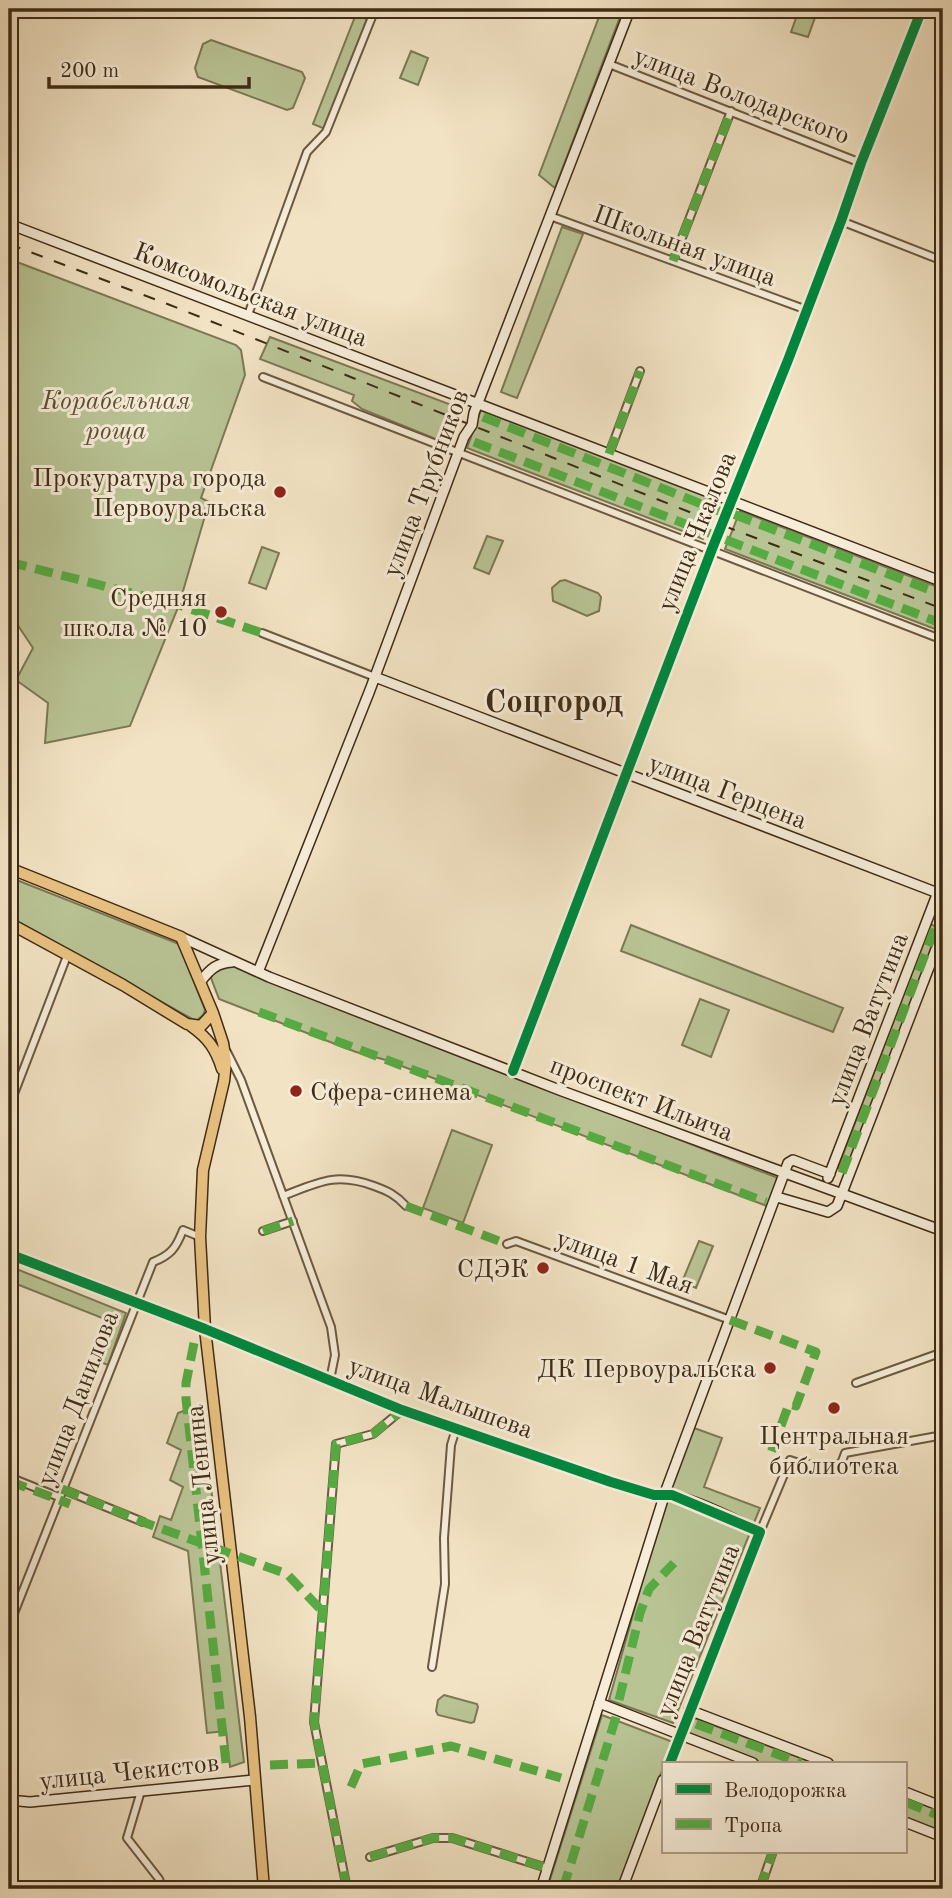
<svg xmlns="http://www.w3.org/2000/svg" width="952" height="1898" font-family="'Old Standard TT',serif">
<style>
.green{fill:#b9c495;stroke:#7c7855;stroke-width:2}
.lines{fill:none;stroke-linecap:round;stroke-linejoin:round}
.street-casing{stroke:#6c5941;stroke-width:10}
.secondary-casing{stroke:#3f2b15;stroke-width:12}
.primary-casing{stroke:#3f2b15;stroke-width:13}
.street{stroke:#f7edd9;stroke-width:6}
.secondary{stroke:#f7edd9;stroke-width:9}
.primary{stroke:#e9c282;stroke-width:10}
.rail{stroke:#3f2b15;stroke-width:2;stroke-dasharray:12 12;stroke-linecap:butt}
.quiet{stroke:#56ab42;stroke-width:9;stroke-dasharray:18 9;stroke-linecap:butt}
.cycleway-casing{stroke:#f7edd9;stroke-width:15}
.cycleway{stroke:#00873e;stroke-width:10}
.poi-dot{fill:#8f2418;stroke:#f7edd9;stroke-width:2.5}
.labels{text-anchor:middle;stroke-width:6;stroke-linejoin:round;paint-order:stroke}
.street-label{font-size:26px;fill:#3f2b15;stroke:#f7edd9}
.park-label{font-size:26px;font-style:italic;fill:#5e5135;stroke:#f7edd9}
.poi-label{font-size:26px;fill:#3f2b15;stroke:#f7edd9;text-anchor:end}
.district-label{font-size:33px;font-weight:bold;fill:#3f2b15;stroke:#f7edd9}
</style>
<rect width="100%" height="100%" fill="#f2e3c4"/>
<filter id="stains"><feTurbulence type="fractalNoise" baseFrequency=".00286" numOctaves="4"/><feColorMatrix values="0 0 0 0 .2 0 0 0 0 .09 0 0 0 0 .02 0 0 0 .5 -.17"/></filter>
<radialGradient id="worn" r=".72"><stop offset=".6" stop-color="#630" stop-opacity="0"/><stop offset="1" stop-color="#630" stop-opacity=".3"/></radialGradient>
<!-- green -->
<path class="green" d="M602,9h21l-68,179 -16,-13z
M772,9h46l-10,28 -17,-5 5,-14z
M356,14l11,5 -42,110 -12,-5z
M211,40l91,32 3,6 -12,30 -6,2 -89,-33 -3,-9 8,-24z
M411,51l17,7 -10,27 -18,-7z
M562,227l21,7 -66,164 -16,-6z
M9,259l227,86 5,5 4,25 -44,123 8,4 -30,103 -49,121 -85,17 3,-40 -32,-23 17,-32 -24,-36z
M270,337l187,70 -14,35 -81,-33 -10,-8 2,-6 -94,-36z
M481,410l236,90 -14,39 -236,-91z
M740,511l203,78v43l-218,-83z
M487,536l16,5 -14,33 -15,-6z
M262,547l17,6 -13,36 -17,-6z
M565,580l33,13 3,4 -2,14 -12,5 -34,-15 -1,-13 8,-7z
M9,877l170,67 26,66 -2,5 -7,6 -187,-104z
M930,924l12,5 -95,243 -9,-4z
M631,925l212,83 -10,24 -212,-81z
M233,966l545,212 -11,28 -381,-146 -30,-8 -137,-53 -8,-21 3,-8z
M700,999l29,11 -18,47 -29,-12z
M452,1130l40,15 -29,78 -40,-15z
M699,1241l14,5 -17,42 -14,-6z
M9,1266l117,47 -18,52 -8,-3 15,-39 -106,-42z
M201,1404l43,358 -14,5 -4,-36 -19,2 -19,-182 -35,-14 7,-21 11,4 12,-33 -13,-7 11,-30 -14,-7 11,-30z
M694,1428l28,10 -18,49 56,21 -87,215 -64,-23 54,-192z
M444,1695l33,9 1,3 -4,15 -3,1 -33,-8 -2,-4 2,-11z
M602,1715l71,27 -56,147h-70z
M693,1719h4l117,44h-54l-74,-30z
M905,1797l38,15v21l-38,-15z"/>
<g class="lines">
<defs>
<path id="street" d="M609,64l252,99
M550,216l257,94
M841,221l102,40
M673,261l58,-150
M248,315l59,-163 19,-20 48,-120 -4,-3
M263,377l680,263
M609,454l31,-83
M262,633l113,44
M227,1052l14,28 90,247 4,28 -5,25
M9,1107l58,-151
M283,1196c36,-14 53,-24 91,-10 14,5 22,9 32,20
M263,1231l30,-10
M507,1244l9,-3 214,79
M205,1329l197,81 209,72 43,13h11
M856,1383l87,-31
M9,1477l50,20
M62,1489l81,33
M760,1532l30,-72 12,4h39l4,-11 98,-18
M9,1626l144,-364c18,-7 23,-14 30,-32l17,7
M432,1667l13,-83 -1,-46 7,-93 5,-16
M141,1791l-14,47 32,41 4,10
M370,1857l63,-19h19l95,30
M347,1889l-33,-167 22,-278 37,-10 29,-24
M760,1889l13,-38"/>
<path id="secondary" d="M9,224l934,358
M375,677l568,218
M181,937l88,40 293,114 381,140
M258,972l112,-282 94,-253 8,-12 2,-12 156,-404
M201,981c9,-12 16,-18 31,-19
M513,1071l199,-522 76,-189 53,-139 20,-58 61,-154
M828,1178l115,-299
M777,1197l51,15 9,-6 106,-275
M9,1254l196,75
M665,1495c23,0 73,26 95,37l-90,231
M599,1703l154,60
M689,1710l139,53
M905,1792l38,15
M9,1800l21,2 224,-22
M905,1822l38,15
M541,1889l125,-399 122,-327 5,-3 37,14
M622,1889l41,-109"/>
<path id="primary" d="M9,868l172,69 32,76 10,30 3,19 -2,19 -21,89 -3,67 5,92 45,388 14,172
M9,923l114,62 64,39 14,2 12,-13
M191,1026c17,12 25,23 31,43"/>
</defs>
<!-- street casing -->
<use href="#street" class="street-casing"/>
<!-- secondary casing -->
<use href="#secondary" class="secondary-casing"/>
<!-- primary casing -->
<use href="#primary" class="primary-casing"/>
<!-- street -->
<use href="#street" class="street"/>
<!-- secondary -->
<use href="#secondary" class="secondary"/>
<!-- primary -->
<use href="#primary" class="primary"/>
<!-- rail -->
<path class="rail" d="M9,244l161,61 562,224 211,80"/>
<!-- quiet -->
<path class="quiet" d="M673,261l58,-150
M483,417l236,94 9,1 215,83
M474,442l469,182
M609,454l31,-83
M9,562l170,43 83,28
M259,1012l507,190
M842,1173l101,-266
M406,1206l101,38
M263,1231l30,-10
M730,1320l86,32 -20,54 -7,-2 -18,49
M194,1343l-8,40v16l41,373
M9,1481l61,23
M62,1489l81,33 144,52 35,37
M619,1700l21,-87 9,-24 25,-26
M696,1724l105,39
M270,1765l51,-2
M351,1787l10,-23 90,-18 110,32
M905,1802l38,15
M370,1857l63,-19h19l95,30
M347,1889l-33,-167 22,-278 37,-10 29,-24
M563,1889l53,-172
M760,1889l13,-38"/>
<defs>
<path id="cycleway" d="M513,1071l199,-522 76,-189 53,-139 20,-58 61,-154
M9,1254l196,75 197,81 209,72 43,13h18l88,37 -90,231"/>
</defs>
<!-- cycleway casing -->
<use href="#cycleway" class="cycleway-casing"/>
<!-- cycleway -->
<use href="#cycleway" class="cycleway"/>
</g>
<!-- markers -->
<g class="poi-dot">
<circle cx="280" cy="492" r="7"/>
<circle cx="221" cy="612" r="7"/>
<circle cx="296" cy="1091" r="7"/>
<circle cx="543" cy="1268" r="7"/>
<circle cx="770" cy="1368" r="7"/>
<circle cx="834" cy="1408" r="7"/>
</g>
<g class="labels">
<!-- street labels -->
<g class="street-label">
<text transform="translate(742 95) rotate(21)" y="9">улица Володарского</text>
<text transform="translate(685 245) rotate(20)" y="9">Школьная улица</text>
<text transform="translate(251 294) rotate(21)" y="9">Комсомольская улица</text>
<text transform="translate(425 483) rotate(-69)" y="9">улица Трубников</text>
<text transform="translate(696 531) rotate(-68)" y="9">улица Чкалова</text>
<text transform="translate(728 791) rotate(21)" y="9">улица Герцена</text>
<text transform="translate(867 1019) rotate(-69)" y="9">улица Ватутина</text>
<text transform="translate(642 1098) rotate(21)" y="9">проспект Ильича</text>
<text transform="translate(625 1261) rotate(20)" y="9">улица 1 Мая</text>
<text transform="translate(441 1397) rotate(20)" y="9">улица Малышева</text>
<text transform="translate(77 1398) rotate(-69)" y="9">улица Данилова</text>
<text transform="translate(202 1485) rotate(-96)" y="9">улица Ленина</text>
<text transform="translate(697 1630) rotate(-68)" y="9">улица Ватутина</text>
<text transform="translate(129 1771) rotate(-6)" y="9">улица Чекистов</text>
</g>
<!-- park labels -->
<g class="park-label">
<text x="116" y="409">Корабельная<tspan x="116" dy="30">роща</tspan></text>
</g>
<!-- poi labels -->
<g class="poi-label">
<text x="266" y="486">Прокуратура города<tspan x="266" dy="30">Первоуральска</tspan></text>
<text x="207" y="606">Средняя<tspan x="207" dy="30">школа № 10</tspan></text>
<text x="310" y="1100" text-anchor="start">Сфера-синема</text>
<text x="529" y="1277">СДЭК</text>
<text x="756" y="1377">ДК Первоуральска</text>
<text x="834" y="1444" text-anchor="middle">Центральная<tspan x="834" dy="30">библиотека</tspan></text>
</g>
<!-- district labels -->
<g class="district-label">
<text x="554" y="712">Соцгород</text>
</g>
</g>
<!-- margin -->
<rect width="952" height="1898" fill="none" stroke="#f2e3c4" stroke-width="35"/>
<rect x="10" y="10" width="931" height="1877" fill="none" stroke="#3f2b15" stroke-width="3.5"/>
<rect x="18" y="18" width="917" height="1863" fill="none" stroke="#3f2b15" stroke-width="2"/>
<!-- legend -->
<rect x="662" y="1762" width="245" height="91" fill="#f7edd9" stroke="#ad9f8b" stroke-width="2"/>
<rect x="676" y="1784" width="35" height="10" fill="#00873e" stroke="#ad9f8b" stroke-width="2"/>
<text x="724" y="1797" font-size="21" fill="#3f2b15">Велодорожка</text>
<rect x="676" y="1819" width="35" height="10" fill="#56ab42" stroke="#ad9f8b" stroke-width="2"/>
<text x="724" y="1832" font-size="21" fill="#3f2b15">Тропа</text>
<!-- scale -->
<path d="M49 77v10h200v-10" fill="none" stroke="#3f2b15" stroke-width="3.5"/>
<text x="60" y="77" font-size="21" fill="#3f2b15" stroke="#f7edd9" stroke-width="5" paint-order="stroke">200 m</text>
<rect width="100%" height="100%" filter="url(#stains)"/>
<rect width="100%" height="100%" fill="url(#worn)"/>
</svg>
